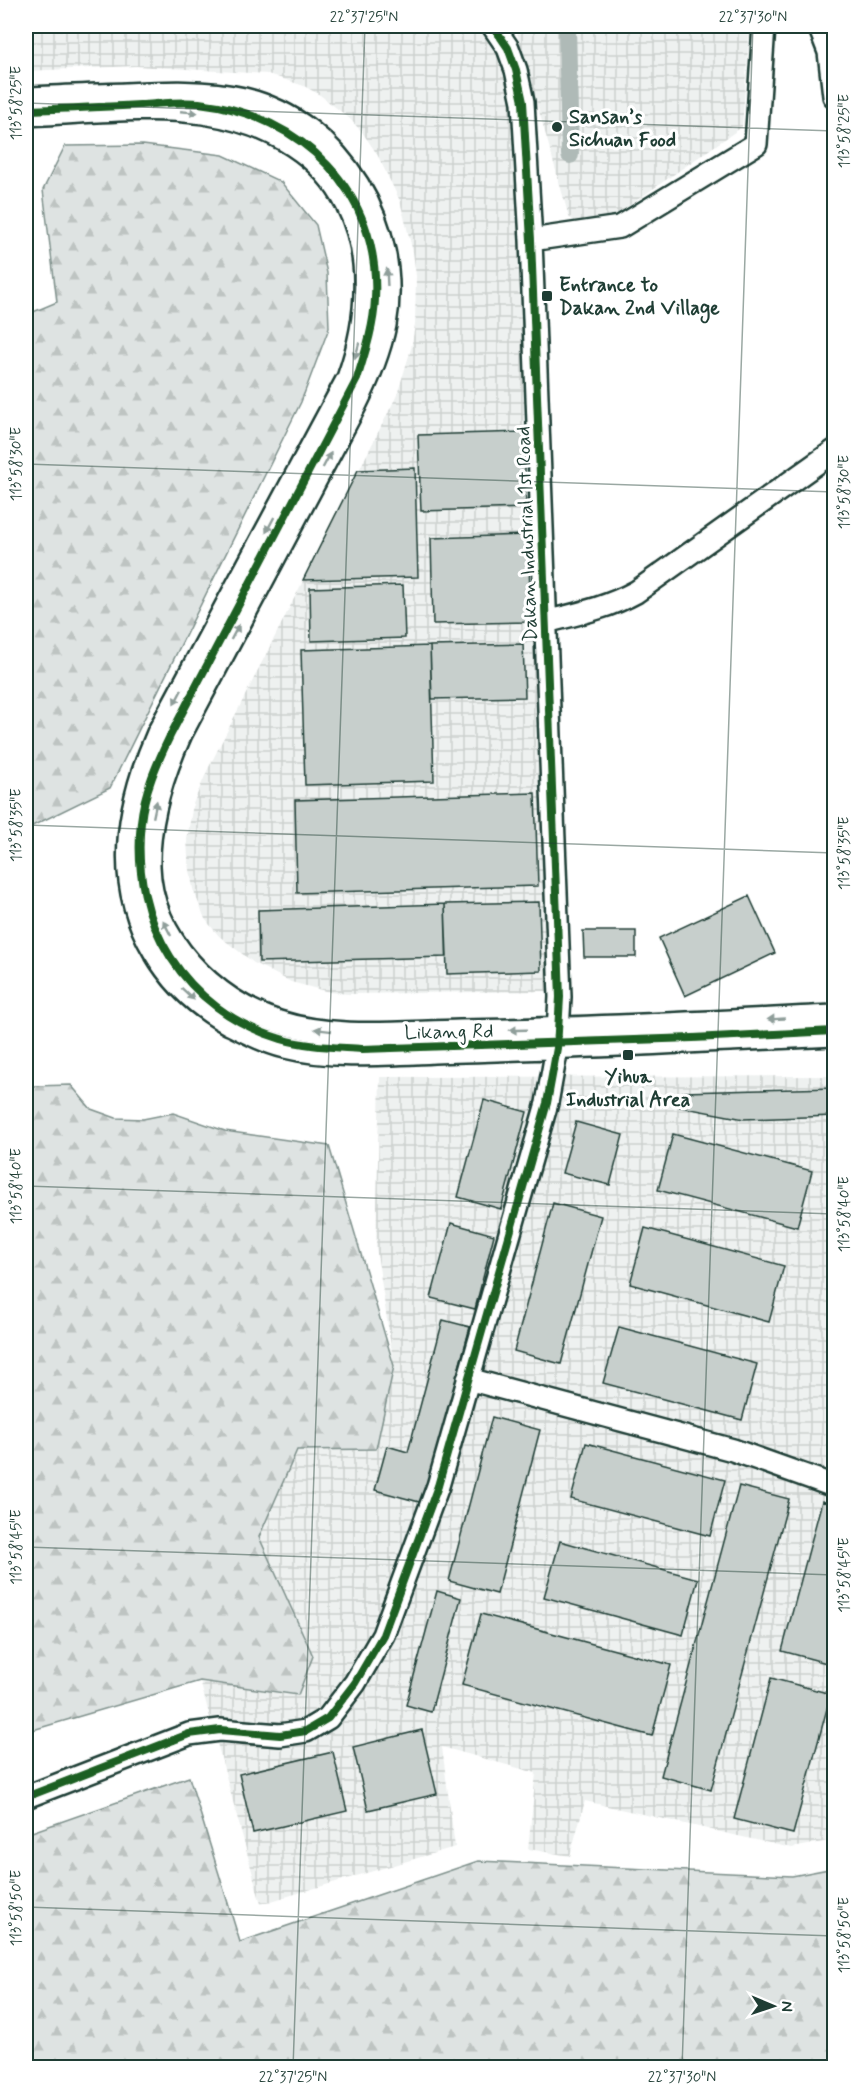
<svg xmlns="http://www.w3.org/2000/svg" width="860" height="2093" font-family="Mynerve,sans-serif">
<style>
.industrial{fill:url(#industrial-grid)}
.forest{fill:url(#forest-firs);stroke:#7e908b;stroke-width:1.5}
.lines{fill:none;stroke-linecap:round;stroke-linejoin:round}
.canal{stroke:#afbab7;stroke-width:18}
.building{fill:#c7cfcc;stroke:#1f3d34;stroke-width:1.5}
.minor-casing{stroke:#1f3d34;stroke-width:26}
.minor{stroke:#fff;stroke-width:21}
.cycleway-casing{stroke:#fff;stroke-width:11}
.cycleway{stroke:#1b5e20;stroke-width:8}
.oneway{fill:#8f9e9a}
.ticks{fill:none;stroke:#1f3d34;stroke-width:1.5;stroke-opacity:0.45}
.poi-dot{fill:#1f3d34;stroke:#fff;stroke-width:2}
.labels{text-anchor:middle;stroke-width:6;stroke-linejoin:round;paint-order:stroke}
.poi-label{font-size:20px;font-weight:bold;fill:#1f3d34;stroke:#fff;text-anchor:start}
.street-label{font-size:20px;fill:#1f3d34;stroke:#fff}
.neatline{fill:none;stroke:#1f3d34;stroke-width:2}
.ticks-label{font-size:15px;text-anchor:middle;fill:#1f3d34}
</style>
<defs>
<pattern id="industrial-grid" width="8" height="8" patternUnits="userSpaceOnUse" patternTransform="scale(1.5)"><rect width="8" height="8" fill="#eef1f0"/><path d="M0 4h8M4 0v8" fill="none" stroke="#ccd0ce"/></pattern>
<pattern id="forest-firs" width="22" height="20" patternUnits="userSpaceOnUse" patternTransform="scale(1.5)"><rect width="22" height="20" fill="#dee3e2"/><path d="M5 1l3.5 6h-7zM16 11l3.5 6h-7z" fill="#bec4c2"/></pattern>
</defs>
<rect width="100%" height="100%" fill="#fff"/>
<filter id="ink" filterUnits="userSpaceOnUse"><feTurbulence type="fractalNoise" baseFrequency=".0167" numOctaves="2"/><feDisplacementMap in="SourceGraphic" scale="12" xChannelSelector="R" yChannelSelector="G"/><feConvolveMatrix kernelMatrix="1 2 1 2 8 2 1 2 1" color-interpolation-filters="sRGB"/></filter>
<g filter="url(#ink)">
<!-- industrial -->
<path class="industrial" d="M26,26h454l15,17 18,58 24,529 13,361 -201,3 -20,-2 -38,-10 -37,-19 -35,-27 -14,-17 -12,-30 -5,-32 -1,-18 6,-35 14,-33 190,-376 14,-46 4,-24 1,-49 -3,-24 -13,-51 -23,-47 -15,-22 -13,-14 -29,-23 -16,-9 -36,-12 -132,-8 -110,5z
M515,26h235l-8,101 -128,89 -36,8 -9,-7z
M834,1076v764l-43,8 -206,-47 -15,55 -42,-7 8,-76 -94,-26 13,100 -194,57 -61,-223 98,14 15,-39 -54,-119 38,-87 79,-1 18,-83 -18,-119 4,-170z"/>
<!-- forest -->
<path class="forest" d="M143,145l80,10 58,27 35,43 11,48 2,55 -28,74 -191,386 -84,41v-514l31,-13 -14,-112 22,-44z
M71,1085l20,24 25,9 27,1 30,-6 52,18 104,15 65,220 -18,83 -79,1 -38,87 54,119 -15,39 -98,-14 -174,51v-643l6,-3z
M189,1777l51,165 238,-81 314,15 42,-8v199h-808v-233z"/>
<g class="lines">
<!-- canal -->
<path class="canal" d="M567,26l3,129"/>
</g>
<!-- building -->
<path class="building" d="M524,432l2,76 -105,3 -3,-76z
M415,468l3,109 -115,3 55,-110z
M528,535l3,87 -98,2 -2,-86z
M403,585l2,53 -94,3 -1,-53z
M523,644l2,53 -93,2 -2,-53z
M430,646l4,135 -129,4 -4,-135z
M535,793l3,93 -241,7 -2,-93z
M749,896l26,57 -90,43 -26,-58z
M539,902l2,69 -94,3 -2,-70z
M445,904l2,53 -188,5 -1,-52z
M583,931h53v26h-52z
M834,1088v28l-90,3 -64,-12 3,-15z
M484,1100l43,12 -26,97 -43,-12z
M576,1122l47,13 -13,50 -48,-12z
M673,1134l139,37 -15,56 -139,-37z
M553,1203l48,13 -40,148 -47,-13z
M451,1223l43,12 -19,74 -44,-11z
M645,1228l139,38 -15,56 -139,-38z
M443,1320l27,7 -47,176 -48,-13 12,-44 21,6z
M619,1327l138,37 -15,56 -139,-37z
M492,1417l48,13 -43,164 -48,-13z
M586,1443l139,37 -15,56 -139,-37z
M739,1486l50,13 -78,291 -50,-14z
M822,1501l12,4v160l-52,-14z
M560,1541l138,38 -15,56 -139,-38z
M437,1591l24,7 -30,114 -25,-7z
M481,1614l190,51 -19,71 -190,-51z
M771,1678l60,16 -38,140 -59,-15z
M422,1730l15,64 -69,16 -15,-63z
M333,1752l14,59 -94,22 -14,-59z"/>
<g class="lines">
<defs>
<path id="minor" d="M819,26l10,26 5,44
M26,98c33,-1 66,-3 100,-4 39,-2 80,-4 118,5 98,24 159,129 141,226 -6,29 -17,55 -30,81l-174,328c-19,42 -33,86 -32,132 2,72 64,135 130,156 57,18 122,10 181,9 125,-2 250,-9 374,-15
M26,115c57,-2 120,-10 177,-2 145,22 191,135 145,265l-190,355c-31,70 -45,149 -4,218 18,31 43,55 74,72 18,9 37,19 57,24 55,14 122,5 180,4 123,-4 246,-10 369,-16
M531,240l89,-13 136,-83 8,-118
M545,622c32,-8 62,-14 91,-30l198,-141
M468,1379l265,71 101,36
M26,1797l163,-63 31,-4 60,5 26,-4 22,-13 27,-35 28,-48 55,-149 109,-383 10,-55 3,-51 -29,-757 -8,-138 -7,-32 -8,-22 -15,-22"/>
</defs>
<!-- minor casing -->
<use href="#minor" class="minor-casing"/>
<!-- minor -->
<use href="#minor" class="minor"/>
<defs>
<path id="cycleway" d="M26,110c38,-1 76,-3 114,-5 19,-1 40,-4 59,-2 103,12 182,89 176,196 -1,27 -10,54 -18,80l-187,357c-13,27 -26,56 -29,86 -11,100 43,188 140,217 27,8 54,8 81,10l331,-11 141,-7
M26,1797l163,-63 31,-4 60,5 26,-4 22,-13 27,-35 28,-48 55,-149 109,-383 10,-55 3,-51 -29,-757 -8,-138 -7,-32 -8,-22 -15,-22"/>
</defs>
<!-- cycleway casing -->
<use href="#cycleway" class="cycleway-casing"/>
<!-- cycleway -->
<use href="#cycleway" class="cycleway"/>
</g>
<!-- one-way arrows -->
<defs><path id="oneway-solid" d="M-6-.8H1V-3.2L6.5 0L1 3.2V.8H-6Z" transform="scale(1.5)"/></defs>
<g class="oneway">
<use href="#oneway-solid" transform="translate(189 112) rotate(5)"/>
<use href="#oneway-solid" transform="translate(387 277) rotate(-93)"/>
<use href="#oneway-solid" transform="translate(357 351) rotate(105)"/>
<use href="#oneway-solid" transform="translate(327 460) rotate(-62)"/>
<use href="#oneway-solid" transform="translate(270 525) rotate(118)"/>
<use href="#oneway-solid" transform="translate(235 632) rotate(-62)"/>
<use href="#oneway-solid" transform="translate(178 697) rotate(118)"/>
<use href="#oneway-solid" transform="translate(155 809) rotate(-78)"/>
<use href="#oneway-solid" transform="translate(167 928) rotate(-117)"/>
<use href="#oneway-solid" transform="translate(188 994) rotate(43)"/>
<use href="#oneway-solid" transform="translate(776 1019) rotate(177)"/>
<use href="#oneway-solid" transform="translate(323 1030) rotate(-173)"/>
<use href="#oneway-solid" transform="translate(518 1030) rotate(178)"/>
</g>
</g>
<!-- ticks -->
<path class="ticks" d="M26,103l808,28M26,464l808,28M26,825l808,28M26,1186l808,28M26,1547l808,28M26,1907l808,29M293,2068l72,-2042M682,2068l71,-2042"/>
<!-- markers -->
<g class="poi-dot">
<circle cx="557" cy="127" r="6"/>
<rect x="541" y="290" width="12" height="12" rx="3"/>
<rect x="622" y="1049" width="12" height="12" rx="3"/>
</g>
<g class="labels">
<!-- poi labels -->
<g class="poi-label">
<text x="569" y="123">Sansan’s<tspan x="569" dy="23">Sichuan Food</tspan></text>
<text x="559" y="291">Entrance to<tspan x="559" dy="23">Dakan 2nd Village</tspan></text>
<text x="628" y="1083" text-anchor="middle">Yihua<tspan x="628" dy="23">Industrial Area</tspan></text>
</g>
<!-- street labels -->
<g class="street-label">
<text transform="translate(526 534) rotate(-92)" y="7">Dakan Industrial 1st Road</text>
<text transform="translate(449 1031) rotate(-1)" y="7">Likang Rd</text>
</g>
</g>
<!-- margin -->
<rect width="860" height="2093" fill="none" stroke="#fff" stroke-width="66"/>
<!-- north arrow -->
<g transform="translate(773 2006) rotate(92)" stroke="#ffffff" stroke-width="4.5" paint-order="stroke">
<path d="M0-4.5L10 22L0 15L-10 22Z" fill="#1f3d34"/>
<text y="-9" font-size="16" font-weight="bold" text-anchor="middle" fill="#1f3d34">N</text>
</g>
<rect x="33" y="33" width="794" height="2027" class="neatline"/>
<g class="ticks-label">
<text x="364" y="22">22°37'25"N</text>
<text x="753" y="22">22°37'30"N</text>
<text transform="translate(16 103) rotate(-90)" y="5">113°58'25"E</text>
<text transform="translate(844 131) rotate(-90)" y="5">113°58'25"E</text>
<text transform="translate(16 464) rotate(-90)" y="5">113°58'30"E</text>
<text transform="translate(844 492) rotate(-90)" y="5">113°58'30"E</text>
<text transform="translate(16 825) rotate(-90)" y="5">113°58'35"E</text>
<text transform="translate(844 853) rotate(-90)" y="5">113°58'35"E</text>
<text transform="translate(16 1186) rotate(-90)" y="5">113°58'40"E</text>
<text transform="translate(844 1214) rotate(-90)" y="5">113°58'40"E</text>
<text transform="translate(16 1547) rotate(-90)" y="5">113°58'45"E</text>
<text transform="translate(844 1575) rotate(-90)" y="5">113°58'45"E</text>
<text transform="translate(16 1908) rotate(-90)" y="5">113°58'50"E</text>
<text transform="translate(844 1935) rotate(-90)" y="5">113°58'50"E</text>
<text x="293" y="2082">22°37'25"N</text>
<text x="682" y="2082">22°37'30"N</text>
</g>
</svg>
